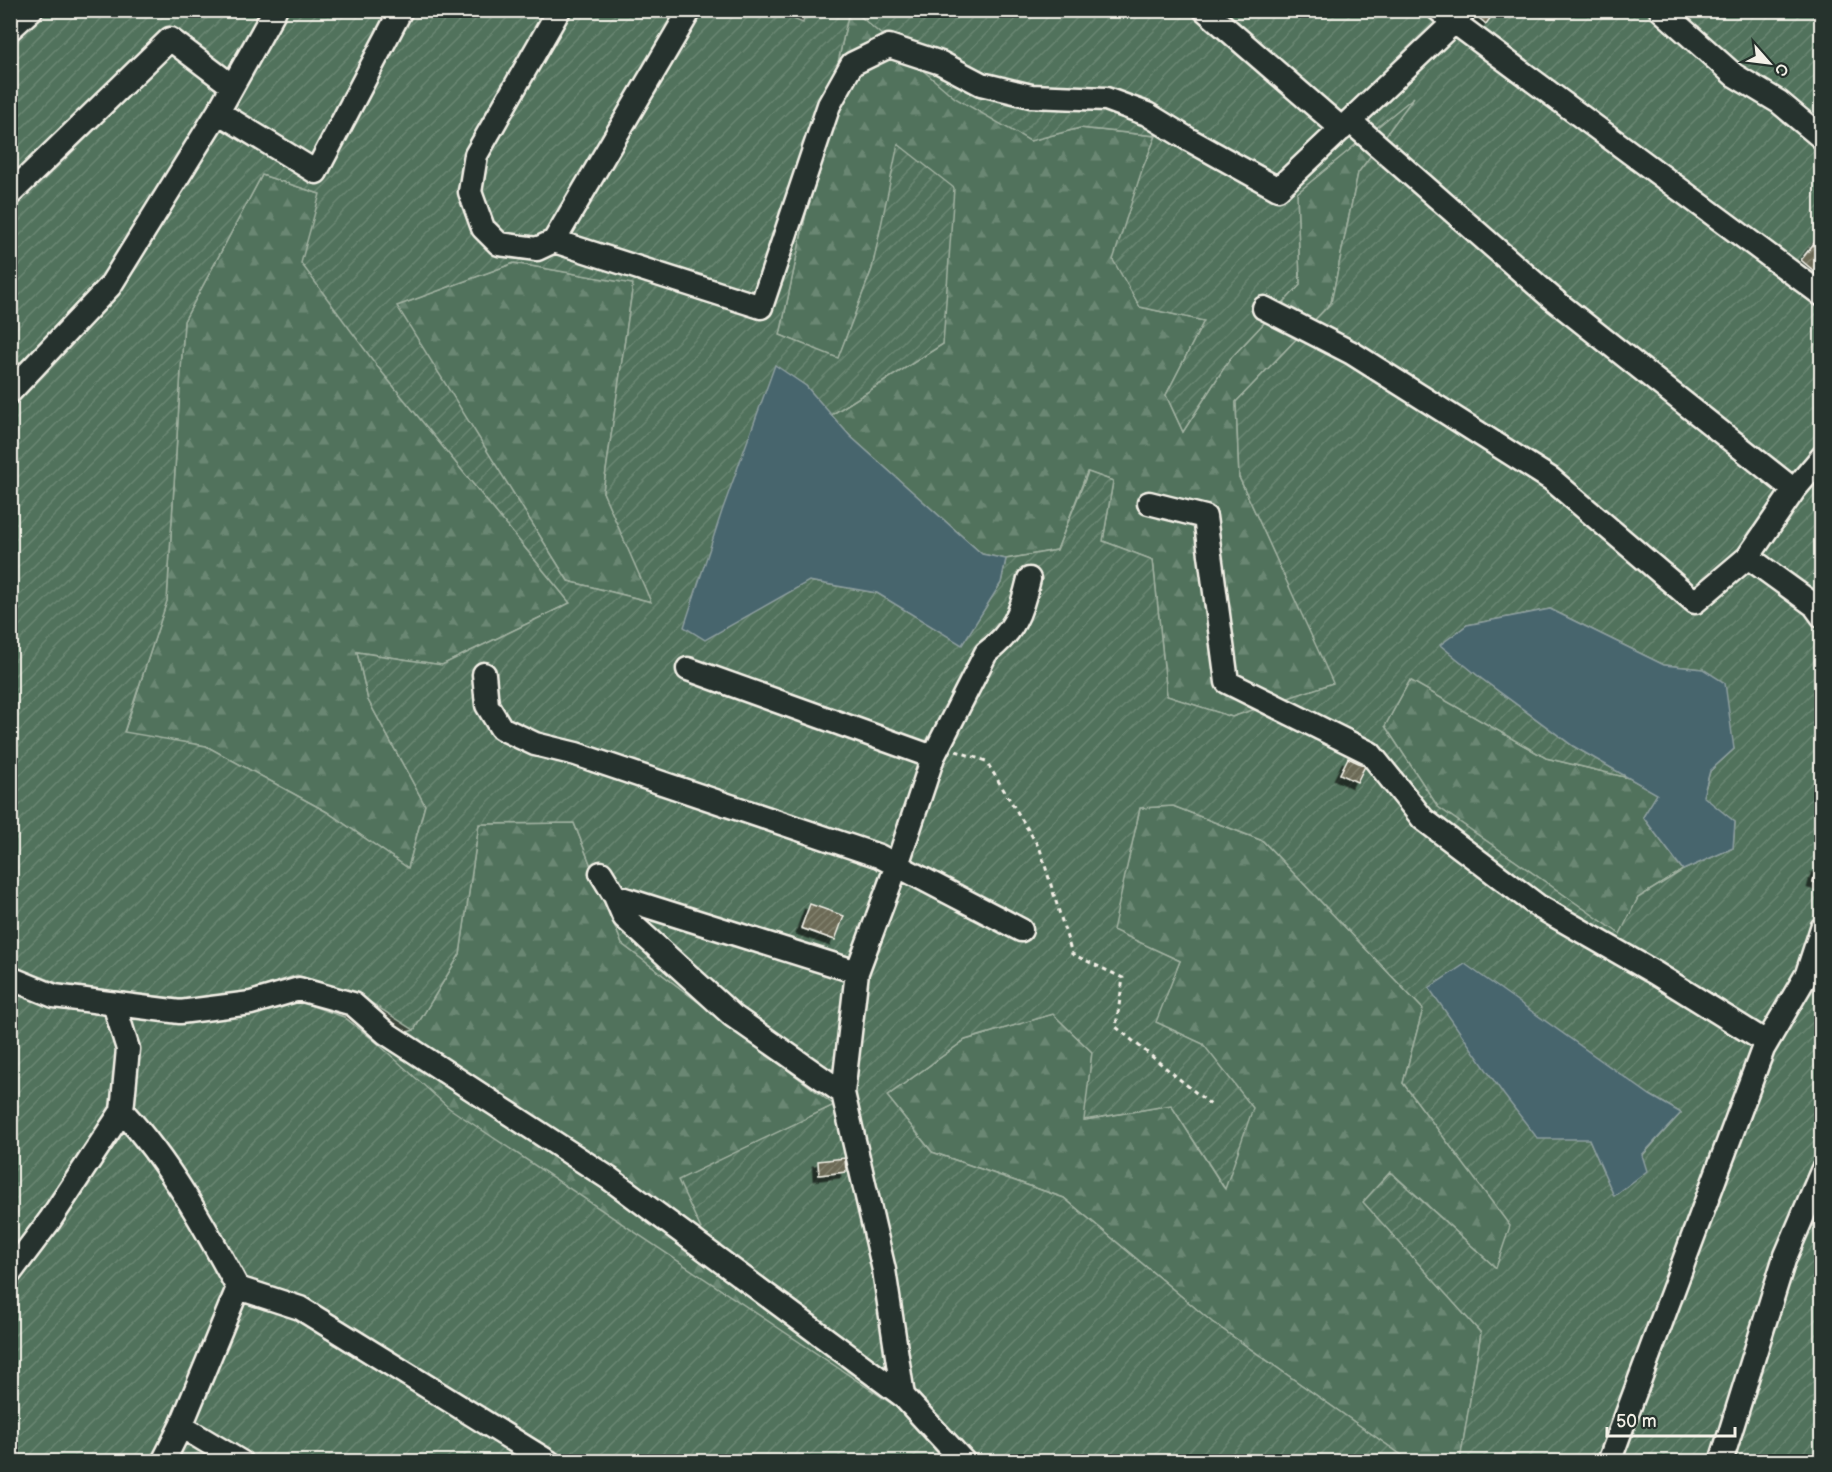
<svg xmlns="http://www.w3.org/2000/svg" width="1832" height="1472" font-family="'Balsamiq Sans',sans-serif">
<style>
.forest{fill:url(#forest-firs);stroke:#a2b2a2;stroke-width:1.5}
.garden{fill:url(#garden-furrows);stroke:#a2b2a2;stroke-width:1.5;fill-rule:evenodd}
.water{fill:#46656d;stroke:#8c9d9e;stroke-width:1.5}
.building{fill:url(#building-hatch);stroke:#f4f1e8;stroke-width:1.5;filter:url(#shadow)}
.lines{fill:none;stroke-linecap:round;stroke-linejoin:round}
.minor-casing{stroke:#f4f1e8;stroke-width:27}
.path{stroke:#f4f1e8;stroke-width:3;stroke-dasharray:4.5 4.5;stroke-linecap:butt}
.minor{stroke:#26332d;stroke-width:22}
</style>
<defs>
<pattern id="forest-firs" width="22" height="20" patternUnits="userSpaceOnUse" patternTransform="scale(1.5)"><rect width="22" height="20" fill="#51725c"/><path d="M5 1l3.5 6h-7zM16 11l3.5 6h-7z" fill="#6b8773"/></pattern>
<pattern id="garden-furrows" width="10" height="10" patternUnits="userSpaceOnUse" patternTransform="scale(1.5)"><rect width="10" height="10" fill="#51725c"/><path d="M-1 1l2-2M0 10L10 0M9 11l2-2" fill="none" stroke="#6b8773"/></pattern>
<pattern id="building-hatch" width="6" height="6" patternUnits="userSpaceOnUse" patternTransform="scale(1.5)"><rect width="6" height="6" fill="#6c6b56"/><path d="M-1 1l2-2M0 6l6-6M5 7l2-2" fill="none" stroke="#82816e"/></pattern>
<filter id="shadow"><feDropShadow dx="-5.5" dy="5.5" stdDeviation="0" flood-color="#0009"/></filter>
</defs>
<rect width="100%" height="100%" fill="#3b4439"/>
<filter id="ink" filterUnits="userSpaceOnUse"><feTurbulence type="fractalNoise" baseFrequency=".0167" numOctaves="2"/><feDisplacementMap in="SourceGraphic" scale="12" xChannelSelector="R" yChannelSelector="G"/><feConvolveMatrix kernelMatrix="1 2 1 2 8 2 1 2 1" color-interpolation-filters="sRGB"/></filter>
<g filter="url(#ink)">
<!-- forest -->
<path class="forest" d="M849,11h5l176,130 50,-13 76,8 -14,34 -2,137 64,14 -38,74 17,37 46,-72 71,-75 -3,-92 120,-99 -59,79 -27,130 -95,99 3,75 95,206 -102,34 -65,-21 -14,-136 -50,-19 10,-60 -26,-9 -30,78 -51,9 -24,-5 -132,-118 -19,-21 112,-71 -44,-199 -27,124 -34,90 -58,-24z
M262,175l58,19 57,172 193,237 -128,62 -85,-13 11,48 57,105 -17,63 -81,-56 -121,-66 -82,-13 43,-133 17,-279z
M514,263l119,21 -30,208 49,110 -84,-21 -172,-275z
M1410,680l136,78 83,20 29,16 -15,23 40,53 -45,28 -17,37 -183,-128 -53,-81z
M1173,806l90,35 160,168 -20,74 108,143 -15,42 -105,-96 -27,30 117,131 -21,128h-50l-198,-139 -148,-124 -132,-46 -45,-56 78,-56 88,-26 39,38 -7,68 86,-15 53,83 -21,-144 -48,-22 25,-61 -68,-30 28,-123z
M574,823l48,121 213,161 -156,75 31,68 173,118 44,95 -751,-439 -44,-184 165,137 1,26 46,16 32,24 38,-11 46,-76 19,-130z"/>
<!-- garden -->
<path class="garden" d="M771,10l32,13 2,-12h44l-69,324 58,23 34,-89 26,-125 56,44 -11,156 -112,71 -25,-29 -31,-20 34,215 68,12 85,51 39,-61 5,-24 51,-9 31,-78 25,9 -10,60 50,19 14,136 65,21 101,-34 -94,-206 -3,-75 95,-99 27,-130 56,-76 -117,96 3,92 -71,75 -46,72 -17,-37 38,-74 -64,-14 -27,-47 29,-90 14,-34 -76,-8 -50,13 -75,-43 -101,-87h967v1450h-361l21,-128 -118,-131 27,-30 106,96 14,-42 -107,-143 20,-74 -160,-168 -90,-35 -33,2 -27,122 67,31 -24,61 47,22 50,64 -28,81 -54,-84 -87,15 8,-68 -39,-38 -88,26 -78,56 45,56 132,46 148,124 198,139h-435l-63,-75 -202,-138 -32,-68 156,-75 -212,-161 -48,-121 -95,1 -19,130 -46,76 -52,-33 -65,-22 -47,16 -69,8 -121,-15 -49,-19 -1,-954zM262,175l58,19 -19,69 76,103 193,237 -128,62 -85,-13 11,48 57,105 -17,63 -81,-56 -121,-66 -82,-14 43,-131 17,-280zM514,263l119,21 -30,208 48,110 -83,-21 -171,-275zM1550,609l114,56 39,4 31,80 -24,22 -7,26 32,25 -2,26 -50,22 -45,28 -18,36 -182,-127 -53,-81 25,-46 136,78 83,20 -56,-32 -91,-67 -41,-34 26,-20zM1650,1095l31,18 -39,43 -28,39 -25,-56z
M10,988l166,35 75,-8 47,-14 46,16 32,25 73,66 446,298 50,55h-934z"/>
<!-- water -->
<path class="water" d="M775,365l31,21 44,50 132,118 24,5 -5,24 -39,62 -85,-52 -68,-12 -104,59 -21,-13 38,-116z
M1550,609l114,56 39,4 22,14 9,66 -24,22 -7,25 32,26 -2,26 -50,22 -40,-53 14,-23 -84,-48 -91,-67 -42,-34 27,-20z
M1465,964l185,131 31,18 -39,42 5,16 -33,25 -25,-57h-51l-34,-44 -75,-107z"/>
<!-- building -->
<path class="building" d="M1482,10h14l-10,14 -9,-8z
M1819,237l3,3v21l-8,10 -13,-11z
M1348,758l17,8 -8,16 -17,-8z
M1817,867l5,1v17l-9,-3z
M810,904l34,12 -9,24 -34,-12z
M845,1158l1,14 -27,3 -1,-14z"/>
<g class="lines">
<defs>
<path id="minor" d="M690,10l-136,231 207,66 68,-202 23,-41 37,-18 52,17 40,21 50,12 75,3 41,15 41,25 90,50 176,-167 -15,-12
M1205,10l137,119
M1661,10l73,65 45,27 43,36
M1463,12l-9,10 368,273
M10,29l21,-19
M218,112l98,60 85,-162
M1350,121l203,178 241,191 -46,67 66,48 8,11
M10,194l160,-155 62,47
M554,241l-17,8 -38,-5 -16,-16 -13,-36 6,-37 83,-145
M1264,308l88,45 199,126 144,123 53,-45
M10,392l100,-106 108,-174 57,-102
M1794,490l28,-33
M1149,503l56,14 22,165 143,71 53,66 115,87 117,67 111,69
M688,669l245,88
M484,674l3,31 14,23 34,16 41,10 303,102 142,74
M601,873l14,23 9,21 109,99 110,77
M615,896l242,76
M10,978l44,18 126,16 71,-9 48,-14 54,15 33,29 224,146 293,217 61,66
M114,1004l14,45 -6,62
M10,1273l40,-53 72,-109c48,52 83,116 116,177l62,20 249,154
M903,1396l-19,-126 -41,-177 14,-121 40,-107 36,-108 53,-104c28,-21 35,-40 43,-74
M181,1426l60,36
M163,1462l18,-36 57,-138
M1609,1462l154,-413 44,-75 15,-46
M1721,1462l63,-202 38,-89"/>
</defs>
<!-- minor casing -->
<use href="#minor" class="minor-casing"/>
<!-- path -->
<path class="path" d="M956,751l30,10 54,88 32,105 51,24 -7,49 95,78"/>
<!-- minor -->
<use href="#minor" class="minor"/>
</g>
</g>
<!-- margin -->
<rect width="1832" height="1472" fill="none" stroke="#26332d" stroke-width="36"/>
<rect x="18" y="18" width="1796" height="1436" fill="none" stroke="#f4f1e8" stroke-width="2" filter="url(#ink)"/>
<!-- north arrow -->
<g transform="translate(1769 63) rotate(118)" stroke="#26332d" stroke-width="4.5" paint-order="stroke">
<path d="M0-4.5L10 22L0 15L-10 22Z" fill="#f4f1e8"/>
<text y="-9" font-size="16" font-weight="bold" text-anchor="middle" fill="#f4f1e8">С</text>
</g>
<!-- scale -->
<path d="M1607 1427v9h128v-9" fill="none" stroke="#f4f1e8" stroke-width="3"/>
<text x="1616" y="1427" font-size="18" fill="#f4f1e8" stroke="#26332d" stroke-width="4.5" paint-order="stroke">50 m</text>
</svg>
